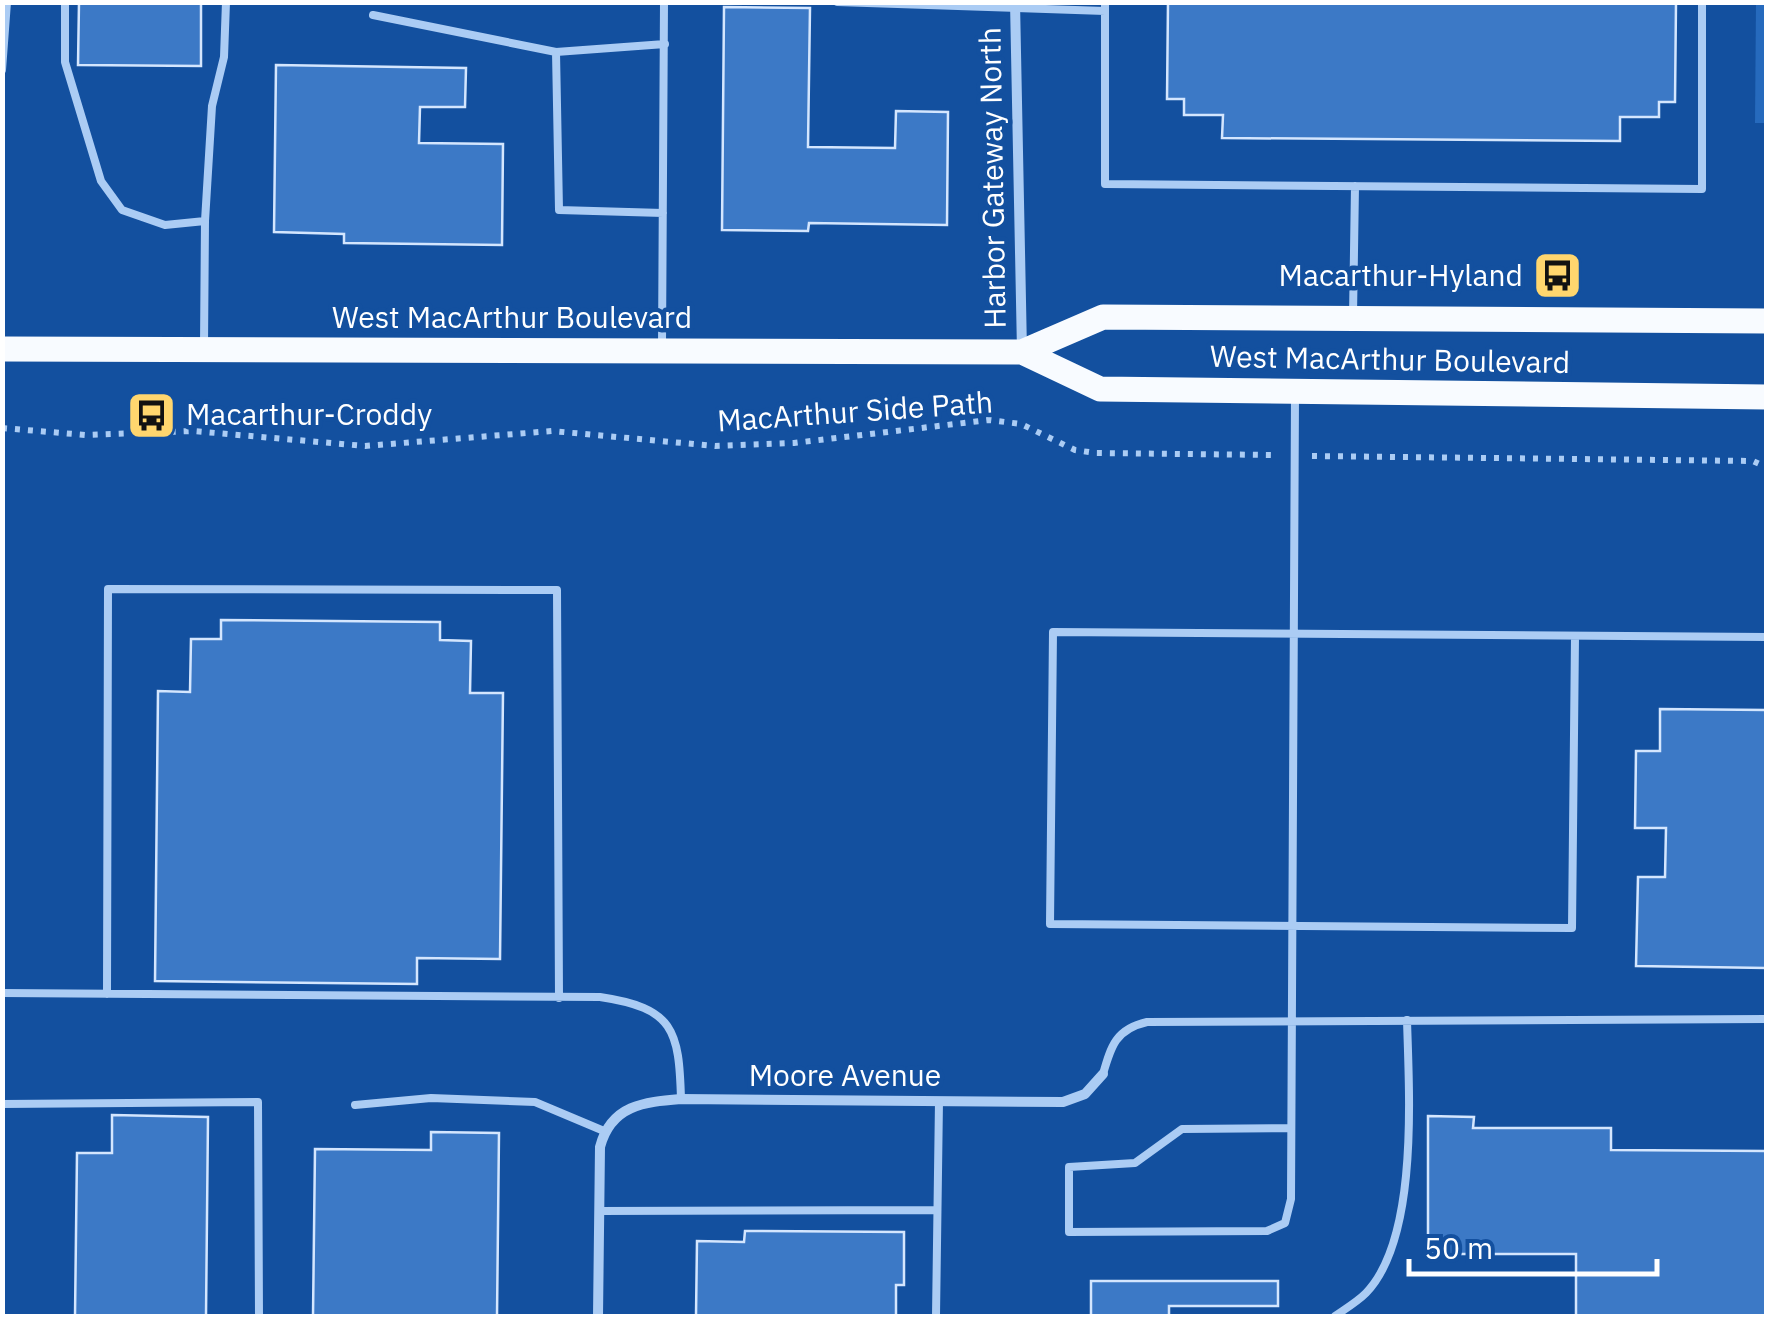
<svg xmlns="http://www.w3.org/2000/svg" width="1769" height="1319" font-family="'IBM Plex Sans',sans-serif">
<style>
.green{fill:#266abd}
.building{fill:#3c79c6;stroke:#d4e6fe;stroke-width:2.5}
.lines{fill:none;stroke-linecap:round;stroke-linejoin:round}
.path{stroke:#abccf4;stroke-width:6;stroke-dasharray:5 8;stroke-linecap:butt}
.lane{stroke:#abccf4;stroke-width:8}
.street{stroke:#abccf4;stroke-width:10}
.primary{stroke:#f8fbff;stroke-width:25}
.labels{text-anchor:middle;stroke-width:9;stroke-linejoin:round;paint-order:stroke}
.street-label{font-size:30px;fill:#fff;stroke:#13509f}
.poi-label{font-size:30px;fill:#fff;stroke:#13509f;text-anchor:end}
</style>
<rect width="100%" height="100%" fill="#13509f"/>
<!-- green -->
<path class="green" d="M1756,3h10v120h-11z"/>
<!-- building -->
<path class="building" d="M79,2h122v64l-123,-1z
M1168,2h508l-1,100h-16v15h-39v24l-398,-3 1,-23h-39v-16h-17z
M724,7l86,1 -2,139 87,1 1,-37 52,1 -1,113 -138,-2 -1,8 -86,-1z
M276,65l190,3 -1,39h-45l-1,36 84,1 -1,101 -158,-2v-9l-70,-2z
M221,620l219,2v18l31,1 -1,52h33l-3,266 -83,-1v26l-262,-3 3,-290 32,1 1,-53h30z
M1660,709l106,1v258l-130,-2 2,-89h27l1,-49h-31l1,-77h24z
M112,1115l96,2 -2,199h-131l2,-163h35z
M1428,1116l46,1 -1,11h138v22l155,1v165h-190v-62h-148z
M431,1132l68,1 -2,183h-184l2,-167 116,1z
M745,1231l159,1v53h-8v31h-200l1,-75 47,1z
M1091,1281h187v25h-109v10h-78z"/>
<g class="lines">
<!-- path -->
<path class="path" d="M2,428l84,7 107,-4 172,15 187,-15 163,15 79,-3 195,-23 32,4 54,26 20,3 180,2
M1312,456l441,5 13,6"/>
<!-- lane -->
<path class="lane" d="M65,2v60l36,119 21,29 43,15 40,-4 -1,124
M837,2l268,9
M1105,2v182l597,5v-187
M373,15l183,37 3,158 104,3
M556,52l109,-8
M2,70l5,-68
M205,221l7,-115 12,-49 2,-55
M1353,316l2,-130
M662,346l2,-344
M1575,637l-3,291 -522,-4 3,-292 713,5
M2,993l598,4c74,11 79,33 81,102
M107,994l1,-405 449,1 2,408
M1103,1074c8,-28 13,-45 44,-52l619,-3
M2,1104l256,-2 1,214
M355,1105l76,-7 104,4 69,29
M1291,1128l-109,1 -47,34 -66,4v65l198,-1 18,-8 6,-24 4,-804
M599,1211l338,-1
M936,1316l3,-215
M1335,1316c10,-7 22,-14 31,-23 53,-55 43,-201 41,-273"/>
<!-- street -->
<path class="street" d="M1015,2l7,349
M598,1316l2,-169c11,-42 44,-45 81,-48l382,3 22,-8 18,-20"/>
<!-- primary -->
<path class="primary" d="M2,349l1020,3 81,-35 663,4
M1022,352l78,37 666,8"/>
</g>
<!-- icons -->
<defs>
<symbol id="bus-square" viewBox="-11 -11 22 22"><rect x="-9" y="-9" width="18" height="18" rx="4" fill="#ffd66e" stroke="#13509f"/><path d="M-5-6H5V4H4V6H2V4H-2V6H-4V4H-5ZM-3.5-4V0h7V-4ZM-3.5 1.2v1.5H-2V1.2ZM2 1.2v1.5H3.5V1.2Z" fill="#111"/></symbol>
</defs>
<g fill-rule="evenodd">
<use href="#bus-square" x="1530" y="248" width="55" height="55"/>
<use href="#bus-square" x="124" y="388" width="55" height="55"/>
</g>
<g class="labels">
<!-- street labels -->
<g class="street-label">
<text transform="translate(993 178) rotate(-91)" y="10">Harbor Gateway North</text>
<text x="512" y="328">West MacArthur Boulevard</text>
<text transform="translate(1390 360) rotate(1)" y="10">West MacArthur Boulevard</text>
<text transform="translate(855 412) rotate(-4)" y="10">MacArthur Side Path</text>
<text x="845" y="1086">Moore Avenue</text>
</g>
<!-- poi labels -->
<g class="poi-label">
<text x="1523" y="286">Macarthur-Hyland</text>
<text x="186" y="425" text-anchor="start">Macarthur-Croddy</text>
</g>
</g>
<!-- border -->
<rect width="1769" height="1319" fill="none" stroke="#ffffff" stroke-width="10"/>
<!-- scale -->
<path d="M1409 1259v15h248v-15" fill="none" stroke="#ffffff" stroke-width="5"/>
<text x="1424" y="1259" font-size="30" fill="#ffffff" stroke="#13509f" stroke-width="8" paint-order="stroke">50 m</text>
</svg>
